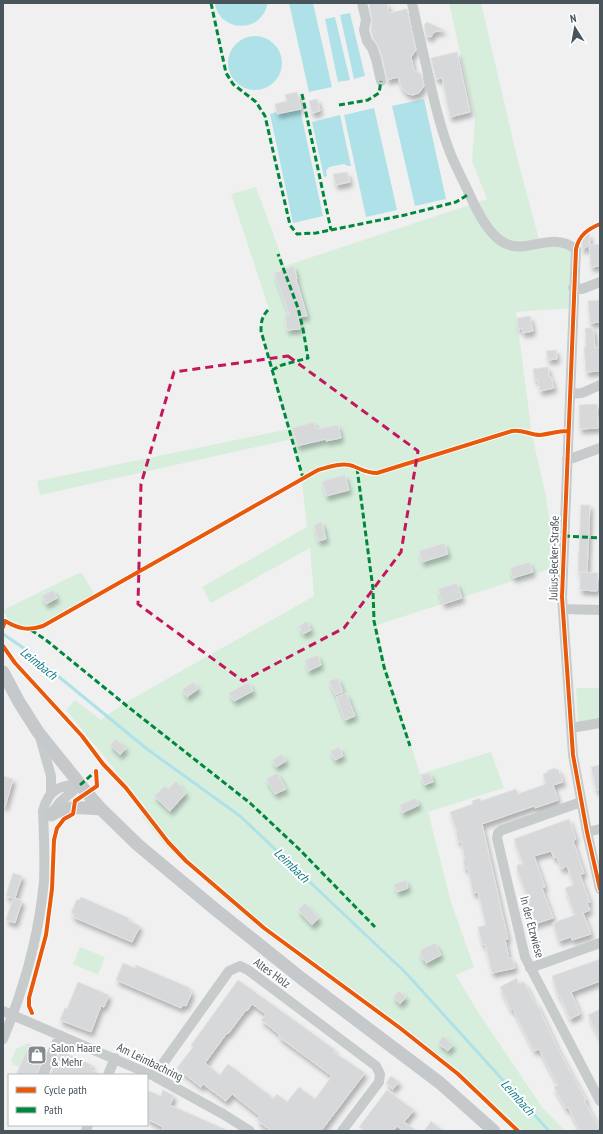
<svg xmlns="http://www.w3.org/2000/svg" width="603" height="1134" font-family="'PT Sans Narrow',sans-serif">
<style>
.green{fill:#d7eedd}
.water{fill:#aee2e8}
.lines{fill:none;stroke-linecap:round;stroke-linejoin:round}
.stream{stroke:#aee2e8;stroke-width:3}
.building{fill:#d7d8d9;stroke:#e2e2e3;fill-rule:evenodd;filter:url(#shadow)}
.minor{stroke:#c8cbcc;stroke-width:10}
.major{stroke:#c6c9cb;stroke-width:13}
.quiet{stroke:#00873e;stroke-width:3;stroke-dasharray:6 3;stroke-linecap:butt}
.cycleway-casing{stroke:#fff;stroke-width:6}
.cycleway{stroke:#e8590c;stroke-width:4}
.marked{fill:none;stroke:#c2185b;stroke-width:3;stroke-dasharray:8 5;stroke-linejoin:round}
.labels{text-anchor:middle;stroke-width:4;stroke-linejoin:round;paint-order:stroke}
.street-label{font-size:12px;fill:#49545b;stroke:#fff}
.poi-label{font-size:12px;fill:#49545b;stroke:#fff;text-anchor:start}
.water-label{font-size:13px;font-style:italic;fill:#177d8a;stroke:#fff}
</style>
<defs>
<filter id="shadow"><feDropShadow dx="2.5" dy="4.5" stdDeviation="2" flood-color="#0004"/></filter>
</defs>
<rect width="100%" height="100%" fill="#f1f0f0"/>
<!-- green -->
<path class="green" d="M449,3h32l36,154 23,86 36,6 -4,59 -56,4 16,123 14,61 10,71 -179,58 9,41 34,108 71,-22 13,36 -76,24 23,90 23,65 -18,8 22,37 64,95 23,24h-51l-57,-54 -58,-46 -136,-99 -51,-44 -48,-44 -22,-28 4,-8 -80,-98 9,-10 26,20 22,-16 191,-108 -4,-48 -99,55 -9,-16 105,-60 -7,-61 -8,-27 -252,56 -3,-14 252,-52 -28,-98c0,-10 2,-15 8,-22l-38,-115 25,-7 29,79 202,-67 -15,-38 3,-42z
M81,572l14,23c-20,11 -64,44 -85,26 -3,-3 -5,-8 -7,-11z
M577,688h23v37l-22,-2 -2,-33z
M80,947l25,10 -7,18 -25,-11z
M30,1042l-11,25 -7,-3 1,-2 -2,-1 5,-12z"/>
<!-- water -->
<path class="water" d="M215,3h53c-2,5 -3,10 -7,14 -14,17 -44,8 -46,-14z
M289,3h24l19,84 -23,5z
M350,13l15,63 -11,3 -14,-64z
M335,17l15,63 -12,2 -13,-63z
M228 63a27 27 0 1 1 54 0a27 27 0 1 1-54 0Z
M424,99l22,100 -31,7 -23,-100z
M374,108l23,102 -31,7 -22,-102z
M300,109l23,107 -30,7 -23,-109 7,-2 1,2z
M340,115l11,51h-3l-4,-2 -15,3 -3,4 1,5 -3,1 -12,-55z"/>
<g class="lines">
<!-- stream -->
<path class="stream" d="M3,634l22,15 122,100 93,67 165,156 144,159"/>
</g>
<!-- building -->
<path class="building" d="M369,3h18l2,10 18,-4 9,41 -5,7 1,5 2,8 7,4 3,12 -5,7 -7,2 -6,-2 -5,-6 -3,-10 -11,3 -5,-23 -4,-11 -5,-8 -2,-8 1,-11z
M427,22l17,8 -10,2 -3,5 -5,-1 -2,-11z
M457,52l13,60 -20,5 -8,-39 -6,1 -5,-21z
M297,92l4,17 -24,5 -2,-10 12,-3 -2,-6z
M317,99l3,12 -8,2 -3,-12z
M347,172l3,10 -14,3 -3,-11z
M589,233l1,12 10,-1v22l-9,1 -2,-22 -7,5v-10z
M294,266l3,13h-1l11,37 -9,1 2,12 -13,1 -2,-15 4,-1 -15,-41z
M600,300v22l-10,1 -2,-22z
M530,316l3,15 -10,2 -1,-5 -4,1 -1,-11z
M585,328h8l2,20 5,-1v24l-14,1 -2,-25h2z
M556,350l1,9 -9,1 -2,-9z
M548,367l1,10h2l3,11 -14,3 -2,-11h-3l-2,-11z
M597,404l1,24 -18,1 -1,-24z
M314,422l2,7 22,-4 3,13 -15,3v-2l-29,7 -5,-18z
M345,475l4,15 -23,6 -4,-15z
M581,505h9l-3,67h-6l17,1 -1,18 -17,-1v-18h-2z
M322,522l4,17 -8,2 -4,-16z
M444,543l4,11 -26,8 -3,-11z
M529,562l4,10 -20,6 -3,-10z
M457,583l5,15 -19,6 -5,-15z
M53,590l4,8 -11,6 -4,-8z
M307,621l4,9 -8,4 -4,-8z
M318,655l3,10 -13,6 -3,-11z
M338,678l5,14 -8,3 -6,-14z
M194,682l4,7 -11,8 -5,-8z
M247,683h2l4,8 -19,10 -5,-8z
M346,693l9,23 -10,4 -9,-23z
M116,739l10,9 -6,7 -10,-10z
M339,747l4,9 -8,4 -5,-9z
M282,754l4,7 -10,6 -4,-7z
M600,765v25h-4l-5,-23z
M555,768l1,2 2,-1 5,13 -10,3 5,15 -23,8 -1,-2 -52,18 26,115h-3l4,20 3,-1 3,10 -23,5 -7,-29h-3l-4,-17 8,-2 -8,-33 -5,1 -5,-25 -3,1 -2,-9 2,-1 -4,-18 -3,1 -2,-13 -6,-17 23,-8 -1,-3 8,-3 1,3 35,-12 2,5 28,-10 -3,-10 4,-1v-2z
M277,773l9,16 -11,5 -9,-15z
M430,773l3,9 -9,3 -3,-10z
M3,776l10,3 -8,28 -2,-1z
M176,781l10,12 -16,18 -16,-15 11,-10 3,3z
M416,798l3,7 -17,8 -2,-8z
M569,819l7,20 -3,2 11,32 -4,2 10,27 -3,1 3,7 -7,3 8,21 -19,6 -1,-3 -12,4 -6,-18 22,-8 -10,-27 9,-3 -7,-19 -6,3 -4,-12 -3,1 -3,-7 -17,5 11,31 -3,1 11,30 -22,7 -8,-22 6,-2 -12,-32v-4l6,-1 -9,-25z
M13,873l9,3 -7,22 7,3 -7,22 -9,-3 7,-22 -7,-2z
M406,880l2,8 -11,4 -3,-8z
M81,897l48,21 -1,2 12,6 -8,16 -59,-25 1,-3 -3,-1 6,-14 3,1z
M305,903l14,15 -7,7 -14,-15z
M435,943l6,12 -15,8 -1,-3h-2l-3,-7 1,-1 -1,-2z
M600,959v22l-29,11 9,22 -10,5 -10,-23 -1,1 -7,-21z
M123,963l12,5 1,-3 54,23 -1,3 3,1 -6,14 -3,-1 -2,3 -65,-28z
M517,978l1,6 6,-2 11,21 1,-1 23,49 27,49h-2l15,28 -6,3h-13l-12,-24 -2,2 -12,-22 4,-2 -17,-32 -2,-4 -5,2 -21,-42 -2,1 -11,-23z
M238,980l74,53 23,17 -1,2 31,21 -44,58h-50l-14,-11 3,-4 -28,-22 -6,7 -23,-17 -2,3 -24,-19 16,-21 -2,-2zM252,1004l14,10 -5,6 19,15 -1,2 53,39 -17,23 -16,-12 -12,15 -10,-8 -4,5 -5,-5 -40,-30 -8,11 -15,-12 22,-30 1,1 18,-24 1,1z
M78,982l31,13 -5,12 -3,-1 -10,26 -31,-12 5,-12 2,1z
M399,991l7,6 -6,7 -7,-7z
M600,1009v30l-12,-24z
M443,1036l10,9 -5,6 -10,-8z
M29,1045l17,6 -9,24h-21z
M60,1051l32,14 -2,4 12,6h-52z
M391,1076l8,6 -6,7 -7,-6z
M163,1090l11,6 -4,9 59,26h-67l1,-4 -16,-8v-24l2,-4 12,5z
M387,1090l27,20 -10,12 13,9h-14l-6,-5 -4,5h-28l-6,-4z
M431,1121l12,10h-19z"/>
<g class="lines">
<!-- minor -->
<path class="minor" d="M362,3l4,17 -2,10 3,11 5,7 4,11 5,22
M412,3c6,27 12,53 18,80 5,21 10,43 18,64 5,15 13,29 20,44 7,16 18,40 33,50 25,17 47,-12 75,8l-14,348 11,158 14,77 13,57
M573,288l9,1 18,-7
M570,394l12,-1 18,-8
M567,459l6,-1 27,-10
M563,609l37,1
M571,728l29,-5
M40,737l11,39v17
M581,802l-79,28 -4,3 -1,5 28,119 75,144
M51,814l9,-12 20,-17
M587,832l13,-3
M530,968l70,-25
M3,1011l151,65 69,38 27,17
M3,1039c21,-50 36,-104 41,-158 1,-23 0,-47 -1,-70 5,-21 17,-27 37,-26
M43,1075l17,-40
M108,1075l7,-17
M154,1076l75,-105 11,-5 8,4 128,96 4,8 -1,8 -37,49
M86,1131l2,-6"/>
<!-- major -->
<path class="major" d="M3,672l16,30 19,30 49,61 14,16 37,36 78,65 85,68 139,105 54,48
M51,815c15,-10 33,-7 50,-6"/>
<!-- quiet -->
<path class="quiet" d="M211,3l15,70 7,11 23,18 9,14 25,109 7,9 19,-1 89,-18 51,-13 13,-8
M302,94l29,136
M339,105l29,-5 11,-7 2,-12
M268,310c-6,6 -7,12 -7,21l42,147
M272,370l10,-5 26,-7 -5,-29 -5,-21 -20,-54
M357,468l16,121 1,32 10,46 26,79
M564,536l36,2
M31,630l15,10 81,66 123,97 49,46 76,78
M80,785l17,-15"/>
<defs>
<path id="cycleway" d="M600,224c-12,5 -21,11 -24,25l-14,348 11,158 14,77 13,57
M3,627l2,-6c14,8 23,10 38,5l275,-156c11,-3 24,-8 35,-4 10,4 13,7 24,7l135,-42c10,-2 18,4 28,4 9,-1 18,-4 28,-4
M3,646l12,17 67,73 21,28 23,24 42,54 18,19 78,67 136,100 58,46 60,57
M32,1013l-3,-7v-8l17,-63 6,-46 2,-49 3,-12 7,-9 9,-5 2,-13 22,-15 -1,-15"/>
</defs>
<!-- cycleway casing -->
<use href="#cycleway" class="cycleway-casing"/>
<!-- cycleway -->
<use href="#cycleway" class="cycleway"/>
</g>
<!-- marked area -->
<path class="marked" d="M288,356l130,95 -17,101 -57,76 -101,53 -105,-77 3,-120 33,-112z"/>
<!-- icons -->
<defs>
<symbol id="shop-square" viewBox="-11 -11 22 22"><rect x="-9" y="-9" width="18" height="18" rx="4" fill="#848b8f" stroke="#fff"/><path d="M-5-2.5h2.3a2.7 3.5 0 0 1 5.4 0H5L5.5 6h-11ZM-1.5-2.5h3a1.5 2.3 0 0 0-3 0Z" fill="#fff"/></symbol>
</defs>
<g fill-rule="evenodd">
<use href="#shop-square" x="26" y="1044" width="22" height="22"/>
</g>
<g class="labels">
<!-- street labels -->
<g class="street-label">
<text transform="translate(554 558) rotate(-89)" y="4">Julius-Becker-Straße</text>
<text transform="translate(532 927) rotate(75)" y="4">In der Etzwiese</text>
<text transform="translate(272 973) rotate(36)" y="4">Altes Holz</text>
<text transform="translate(150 1062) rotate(26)" y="4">Am Leimbachring</text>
</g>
<!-- poi labels -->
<g class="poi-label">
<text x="51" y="1052">Salon Haare<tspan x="51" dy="14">&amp; Mehr</tspan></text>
</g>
<!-- water labels -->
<g class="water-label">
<text transform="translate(39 663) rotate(39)" y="5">Leimbach</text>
<text transform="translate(292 865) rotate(44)" y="5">Leimbach</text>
<text transform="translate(518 1097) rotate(48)" y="5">Leimbach</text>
</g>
</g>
<!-- border -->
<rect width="603" height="1134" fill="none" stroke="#49545b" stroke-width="8"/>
<!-- legend -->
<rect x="8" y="1074" width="140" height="52" fill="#ffffff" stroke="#b6bbbd"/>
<rect x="16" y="1087" width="20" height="6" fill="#e8590c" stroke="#b6bbbd"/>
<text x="44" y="1094" font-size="12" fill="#49545b">Cycle path</text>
<rect x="16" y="1107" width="20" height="6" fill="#00873e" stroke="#b6bbbd"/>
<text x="44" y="1114" font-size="12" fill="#49545b">Path</text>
<!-- north arrow -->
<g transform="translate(575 28) rotate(349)" stroke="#ffffff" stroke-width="3" paint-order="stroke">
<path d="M0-3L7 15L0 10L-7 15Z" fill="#49545b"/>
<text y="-6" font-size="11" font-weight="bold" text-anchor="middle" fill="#49545b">N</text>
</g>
</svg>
